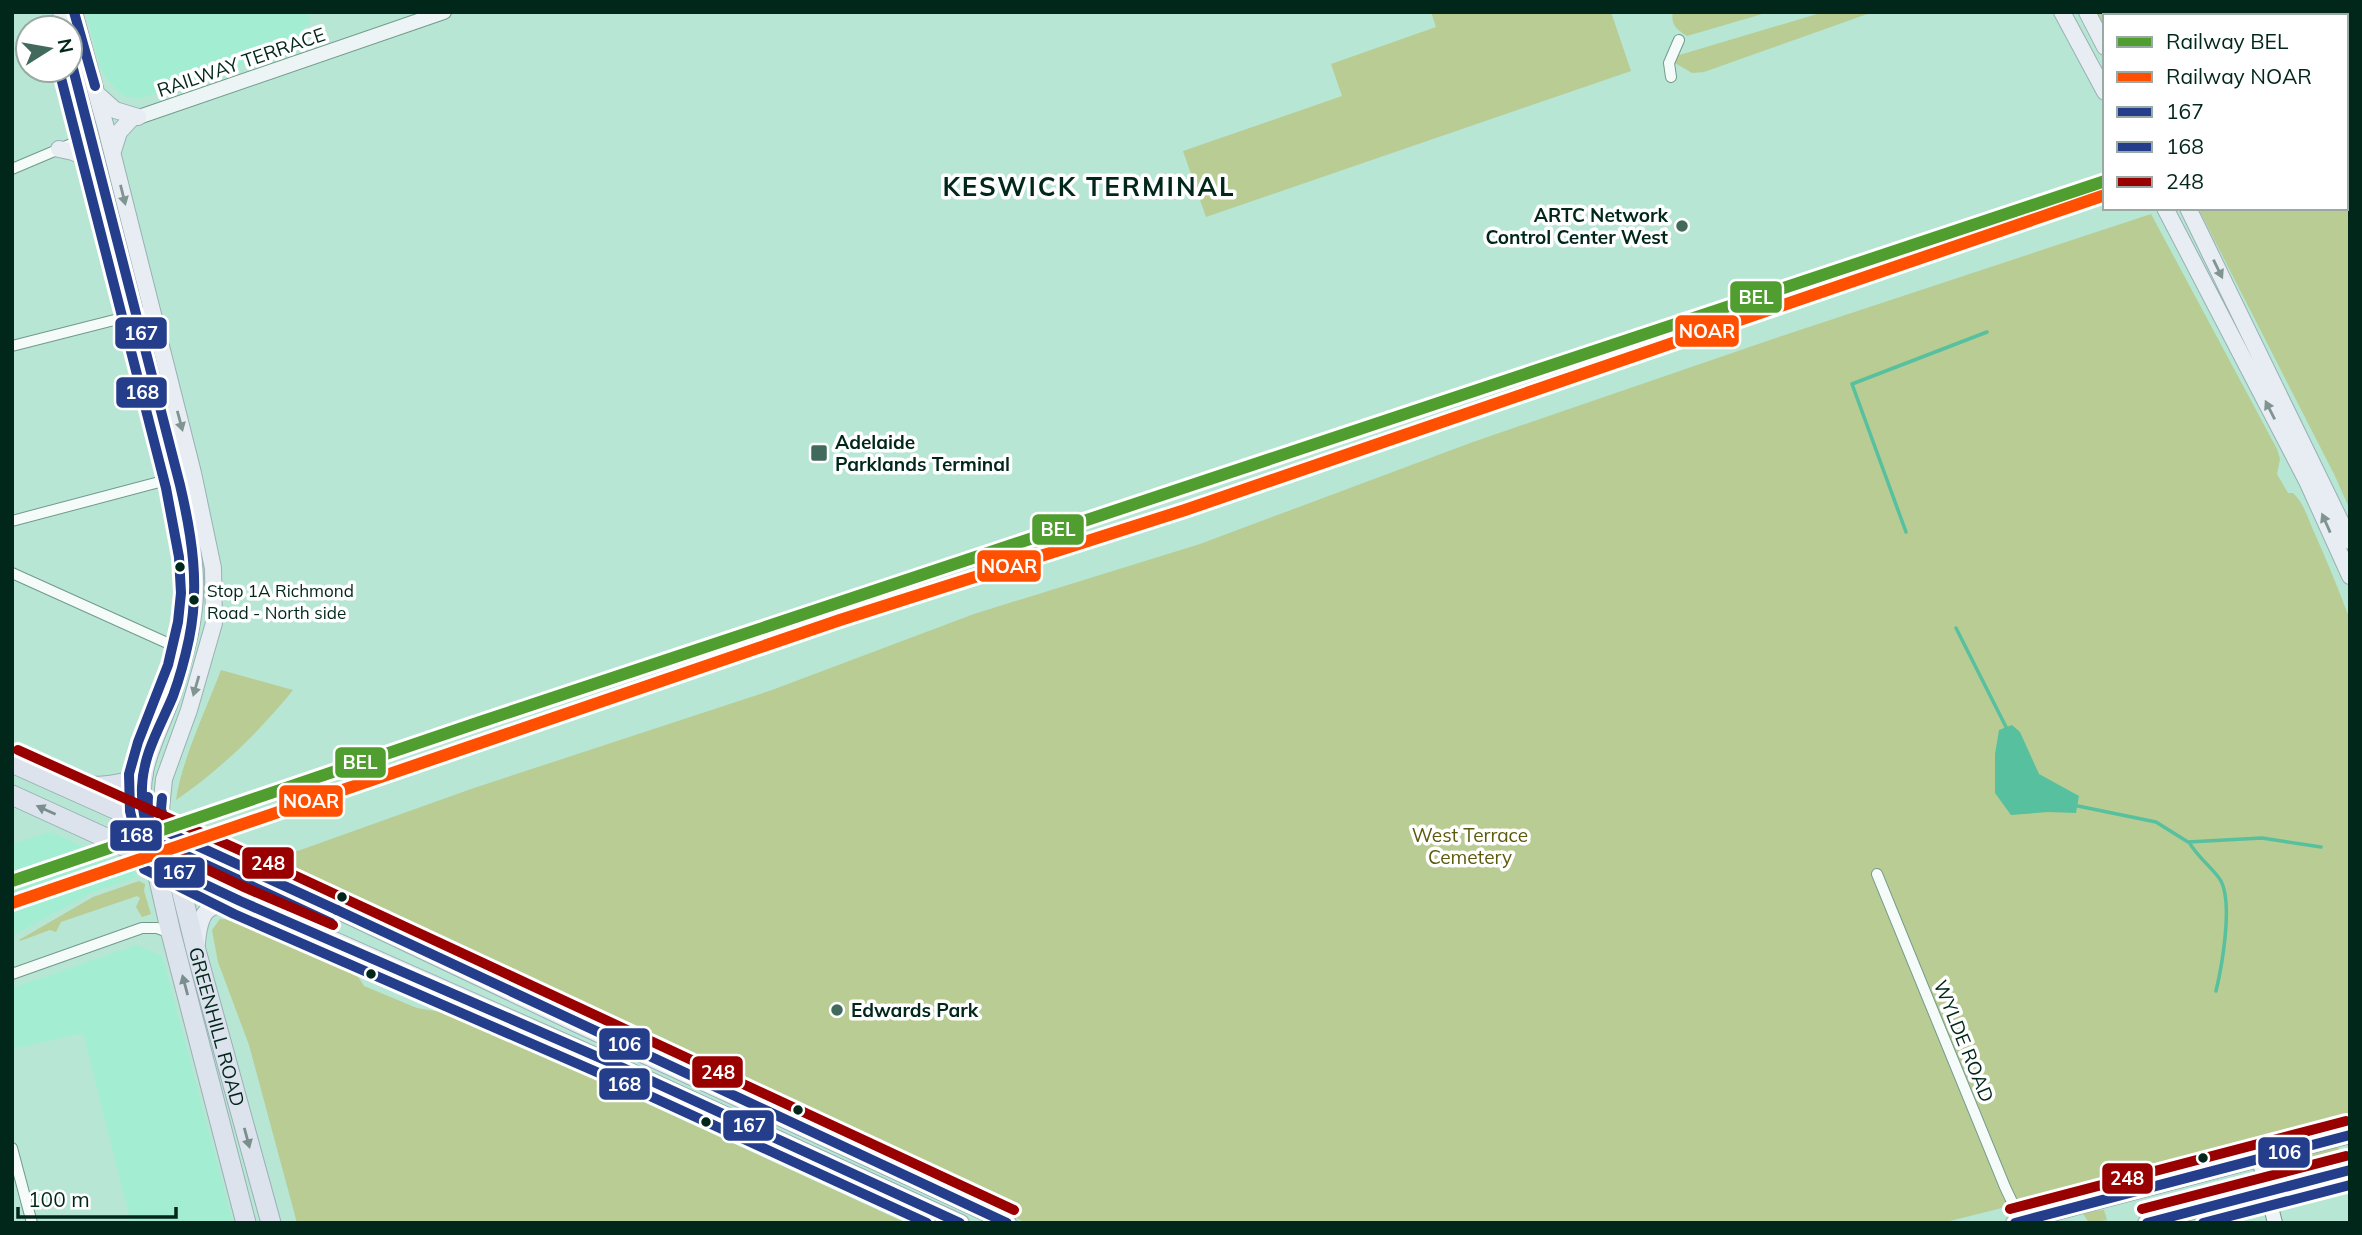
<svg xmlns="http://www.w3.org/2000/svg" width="2362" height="1235" font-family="Mulish,sans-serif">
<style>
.built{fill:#a3eed2}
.green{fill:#b8cc94}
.water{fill:#57c09e}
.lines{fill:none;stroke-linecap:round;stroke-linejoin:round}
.stream{stroke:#57c09e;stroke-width:3.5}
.street-casing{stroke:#729a8c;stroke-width:12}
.secondary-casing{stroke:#729a8c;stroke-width:16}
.primary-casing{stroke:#99b0b4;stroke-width:18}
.highway-casing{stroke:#99b0b4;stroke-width:21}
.street{stroke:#f4fbf9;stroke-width:10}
.secondary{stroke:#edf4f5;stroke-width:14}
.primary{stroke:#e7edf2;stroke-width:16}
.highway{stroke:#dde3ed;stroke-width:19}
.bus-1-casing{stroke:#fff;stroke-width:16}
.bus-2-casing{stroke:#fff;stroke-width:16}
.bus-3-casing{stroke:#fff;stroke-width:16}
.bus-4-casing{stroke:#fff;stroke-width:16}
.bus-1{stroke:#243e8c;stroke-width:10}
.bus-2{stroke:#243e8c;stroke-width:10}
.bus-3{stroke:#900;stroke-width:10}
.bus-4{stroke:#243e8c;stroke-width:10}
.rail-1-casing{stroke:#fff;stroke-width:18}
.rail-2-casing{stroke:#fff;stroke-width:18}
.rail-1{stroke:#509e2f;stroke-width:12}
.rail-2{stroke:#fe5000;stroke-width:12}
.oneway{fill:#809491}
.oneway2{fill:#7a8e8e}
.poi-dot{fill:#416a5c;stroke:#fff;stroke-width:2.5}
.bus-dot{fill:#01271b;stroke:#fff;stroke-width:2.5}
.labels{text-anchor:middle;stroke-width:7;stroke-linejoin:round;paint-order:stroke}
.bus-label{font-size:17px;fill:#01271b;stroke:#fff;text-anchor:start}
.street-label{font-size:19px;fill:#01271b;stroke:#fff}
.poi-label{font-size:19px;font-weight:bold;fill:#01271b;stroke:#fff;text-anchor:start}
.park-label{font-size:19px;fill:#5c5a0c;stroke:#fff}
.district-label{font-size:26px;font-weight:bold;letter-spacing:2px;fill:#01271b;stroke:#fff}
.line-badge{stroke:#fff;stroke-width:2.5}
.badge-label{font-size:19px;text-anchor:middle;font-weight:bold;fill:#fff}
</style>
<rect width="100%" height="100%" fill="#b7e6d4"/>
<!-- built -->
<path class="built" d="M86,12h222l3,12 -8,3 4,17 -168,55 -15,-3 -15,-14 -9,-16z
M51,832l81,37 5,8 -44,15 -81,44v-92z
M137,945l25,11 71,267h-102l-48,-190 -71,16v-61z"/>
<!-- green -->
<path class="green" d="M1431,12h180l20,59 -425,146 -23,-66 159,-55 -11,-32 105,-37z
M1673,12h96l-82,24c-10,-6 -17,-12 -14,-24z
M1824,12h49l-169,60 -12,1 -17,-10 1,-7z
M2093,12h115l-3,4h-100v20z
M2350,144v366l-15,-34 -137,-268h148v-62z
M2151,214l126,235 3,10 -3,15 11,19h5c11,10 15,26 21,39 13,29 25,58 36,88v501l-408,102h-915l-282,-127 -356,-169 -34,-27 -88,-38 204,-73 301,-99 202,-76 226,-70 273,-102 297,-102z
M221,670l72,20c-34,42 -72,79 -117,110 5,-38 31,-93 45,-130z
M139,881l6,3 -1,7 7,23 -9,3 -6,-10 4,-9 -3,-2 -76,26 -5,10 -6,-2 -30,11 -1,-1 74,-43z
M220,919l24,2 110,49 10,16 53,22 36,6 453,209h-609l-48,-178 -31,-83 -6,-32z
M2338,1146l3,13 -28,7 -10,-12z
M2104,1210l3,10 -18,3 -7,-11z"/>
<!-- water -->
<path class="water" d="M2012,725l8,7 19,42 40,22 -3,17 -28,-1 -37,3 -16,-22v-39l4,-24z"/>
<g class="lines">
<!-- stream -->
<path class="stream" d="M1906,532l-54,-148 135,-52
M1956,628l50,99
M2078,806l78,16 32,20 74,-4 59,9
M2189,842c8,15 26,28 32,39 12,23 1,85 -5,110"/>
<defs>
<path id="street" d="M1671,77l-2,-14 10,-23
M12,169l78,-33
M12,346l130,-33
M12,521l170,-45
M12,573l173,78
M1877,874l128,313 16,34
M12,974l130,-46h15l14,5
M12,1148l20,75"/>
<path id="secondary" d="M130,120l314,-108
M2259,1159l16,64"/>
<path id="primary" d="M61,12l2,16
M74,12l32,116 87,345 20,95 1,55 -25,87 -25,69 -3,30 6,23
M2062,12l43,80
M2087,12l18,35
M70,57c28,110 56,219 84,329 16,62 38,127 41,191 2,39 -9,77 -21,114 -16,49 -40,77 -28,132l121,54 312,148 429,198
M97,94l18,16 23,7
M59,149l14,3 24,10
M113,151l6,-19 12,-13
M2165,208l142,273 43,95
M2188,208l162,333
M176,870l445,197 340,156
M197,943c3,-35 11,-38 43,-42
M2014,1223l336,-88
M2146,1223l204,-53"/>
<g id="highway">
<path d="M12,763l134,60 25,110 75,290"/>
<path d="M73,786c23,1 50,1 70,-11"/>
<path d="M12,795l151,69"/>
<path id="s1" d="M167,832l30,122 74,269"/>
</g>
</defs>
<!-- street casing -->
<use href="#street" class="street-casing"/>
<!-- secondary casing -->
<use href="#secondary" class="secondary-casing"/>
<!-- primary casing -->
<use href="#primary" class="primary-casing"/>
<!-- highway casing -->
<use href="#highway" class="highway-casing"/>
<!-- street -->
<use href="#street" class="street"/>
<!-- secondary -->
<use href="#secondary" class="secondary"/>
<!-- primary -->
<use href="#primary" class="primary"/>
<!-- highway -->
<use href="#highway" class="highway"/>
<defs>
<path id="bus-1" d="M74,12l21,74
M70,57l110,428c12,51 20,101 9,154 -4,19 -9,38 -16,57 -12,29 -30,58 -31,91 -1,25 7,50 13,74l85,40 381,166 339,156
M162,798l-1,11 6,23 170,78
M2147,1223l203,-53"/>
<path id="bus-2" d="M59,70l107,418 13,69 2,36 -3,29 -10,43 -30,77 -9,32 1,37 14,58 90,45 381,166 312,143
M148,797c-1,15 1,35 11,46l172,80
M2203,1223l147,-38"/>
<path id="bus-3" d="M18,750l250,113 746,347
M130,833l116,55 87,37
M2010,1209l336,-88
M2142,1209l204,-53"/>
<path id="bus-4" d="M337,910l670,313
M2015,1223l335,-88"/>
</defs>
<!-- bus-1 casing -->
<use href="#bus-1" class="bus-1-casing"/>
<!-- bus-2 casing -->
<use href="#bus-2" class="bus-2-casing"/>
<!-- bus-3 casing -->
<use href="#bus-3" class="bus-3-casing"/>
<!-- bus-4 casing -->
<use href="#bus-4" class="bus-4-casing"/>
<!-- bus-1 -->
<use href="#bus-1" class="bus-1"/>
<!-- bus-2 -->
<use href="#bus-2" class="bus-2"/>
<!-- bus-3 -->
<use href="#bus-3" class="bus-3"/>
<!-- bus-4 -->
<use href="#bus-4" class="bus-4"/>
<defs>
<path id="rail-1" d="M12,881l468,-159 1625,-541"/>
<path id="rail-2" d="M12,903l828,-283 345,-110 920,-315"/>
</defs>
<!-- rail-1 casing -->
<use href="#rail-1" class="rail-1-casing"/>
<!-- rail-2 casing -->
<use href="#rail-2" class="rail-2-casing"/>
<!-- rail-1 -->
<use href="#rail-1" class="rail-1"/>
<!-- rail-2 -->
<use href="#rail-2" class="rail-2"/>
</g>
<!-- one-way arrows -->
<defs><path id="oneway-solid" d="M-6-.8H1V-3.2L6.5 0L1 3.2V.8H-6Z" transform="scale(1.75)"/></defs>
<g class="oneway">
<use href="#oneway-solid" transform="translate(123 195) rotate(76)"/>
<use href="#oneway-solid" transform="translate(2218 269) rotate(64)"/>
<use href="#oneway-solid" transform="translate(2270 410) rotate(-117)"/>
<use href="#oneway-solid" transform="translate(180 421) rotate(75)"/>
<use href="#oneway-solid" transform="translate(2326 523) rotate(-114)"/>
<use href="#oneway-solid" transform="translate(196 686) rotate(106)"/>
</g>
<g class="oneway2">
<use href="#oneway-solid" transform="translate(46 810) rotate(-156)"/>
<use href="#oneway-solid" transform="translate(185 985) rotate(-105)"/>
<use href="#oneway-solid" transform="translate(247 1138) rotate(75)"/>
</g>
<!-- markers -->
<g class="poi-dot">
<circle cx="1682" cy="226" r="7"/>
<rect x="810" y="444" width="18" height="18" rx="3.5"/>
<circle cx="837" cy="1010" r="7"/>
</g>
<g class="bus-dot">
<circle cx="180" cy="567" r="6"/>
<circle cx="194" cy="600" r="6"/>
<circle cx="342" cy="897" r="6"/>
<circle cx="371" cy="974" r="6"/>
<circle cx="798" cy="1110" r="6"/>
<circle cx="706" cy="1122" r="6"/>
<circle cx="2203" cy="1158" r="6"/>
</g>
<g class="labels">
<!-- bus labels -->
<g class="bus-label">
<text x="207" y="597">Stop 1A Richmond<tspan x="207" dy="22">Road - North side</tspan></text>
</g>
<!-- street labels -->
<g class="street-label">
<text transform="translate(241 62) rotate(-19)" y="7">RAILWAY TERRACE</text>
<text dy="7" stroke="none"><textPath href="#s1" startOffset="201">GREENHILL ROAD</textPath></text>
<text transform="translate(1964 1041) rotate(68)" y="7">WYLDE ROAD</text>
</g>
<!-- poi labels -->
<g class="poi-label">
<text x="1668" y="222" text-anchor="end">ARTC Network<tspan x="1668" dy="22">Control Center West</tspan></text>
<text x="835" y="449">Adelaide<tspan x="835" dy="22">Parklands Terminal</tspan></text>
<text x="851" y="1017">Edwards Park</text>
</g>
<!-- park labels -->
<g class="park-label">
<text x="1470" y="842">West Terrace<tspan x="1470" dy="22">Cemetery</tspan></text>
</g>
<!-- district labels -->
<g class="district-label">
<text x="1089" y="196">KESWICK TERMINAL</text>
</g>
</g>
<g class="line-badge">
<rect x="1729" y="280" width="54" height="34" rx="7" fill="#509e2f"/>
<rect x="1674" y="314" width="66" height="34" rx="7" fill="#fe5000"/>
<rect x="114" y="316" width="54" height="34" rx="7" fill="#243e8c"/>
<rect x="115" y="376" width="53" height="33" rx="7" fill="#243e8c"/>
<rect x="1031" y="513" width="54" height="33" rx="7" fill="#509e2f"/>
<rect x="976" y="549" width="66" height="34" rx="7" fill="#fe5000"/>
<rect x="334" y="746" width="53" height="33" rx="7" fill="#509e2f"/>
<rect x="278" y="784" width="66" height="34" rx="7" fill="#fe5000"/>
<rect x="109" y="819" width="54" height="33" rx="7" fill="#243e8c"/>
<rect x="241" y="846" width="54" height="34" rx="7" fill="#900"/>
<rect x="153" y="856" width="53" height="33" rx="7" fill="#243e8c"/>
<rect x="598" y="1027" width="53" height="34" rx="7" fill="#243e8c"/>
<rect x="691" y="1055" width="53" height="34" rx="7" fill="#900"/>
<rect x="598" y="1067" width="53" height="34" rx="7" fill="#243e8c"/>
<rect x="722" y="1109" width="53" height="33" rx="7" fill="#243e8c"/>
<rect x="2257" y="1136" width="54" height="33" rx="7" fill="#243e8c"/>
<rect x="2101" y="1162" width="53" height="33" rx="7" fill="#900"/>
</g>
<g class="badge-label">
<text x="1756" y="304">BEL</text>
<text x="1707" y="338">NOAR</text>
<text x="141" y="340">167</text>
<text x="142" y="399">168</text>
<text x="1058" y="536">BEL</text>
<text x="1009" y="573">NOAR</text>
<text x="360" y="769">BEL</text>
<text x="311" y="808">NOAR</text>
<text x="136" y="842">168</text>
<text x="268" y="870">248</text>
<text x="179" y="879">167</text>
<text x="624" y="1051">106</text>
<text x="718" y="1079">248</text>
<text x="624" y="1091">168</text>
<text x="749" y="1132">167</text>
<text x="2284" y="1159">106</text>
<text x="2127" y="1185">248</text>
</g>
<!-- border -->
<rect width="2362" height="1235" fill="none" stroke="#01271b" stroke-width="28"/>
<!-- legend -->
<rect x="2103" y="14" width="245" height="196" fill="#ffffff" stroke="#99a9a4" stroke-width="2"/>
<rect x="2117" y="37" width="35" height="10" fill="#509e2f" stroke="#99a9a4" stroke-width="2"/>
<text x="2166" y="49" font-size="21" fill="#01271b">Railway BEL</text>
<rect x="2117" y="72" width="35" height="10" fill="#fe5000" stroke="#99a9a4" stroke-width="2"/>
<text x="2166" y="84" font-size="21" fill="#01271b">Railway NOAR</text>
<rect x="2117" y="107" width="35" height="10" fill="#243e8c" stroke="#99a9a4" stroke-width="2"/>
<text x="2166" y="119" font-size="21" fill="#01271b">167</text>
<rect x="2117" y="142" width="35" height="10" fill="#243e8c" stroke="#99a9a4" stroke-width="2"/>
<text x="2166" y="154" font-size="21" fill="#01271b">168</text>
<rect x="2117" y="177" width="35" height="10" fill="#990000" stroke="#99a9a4" stroke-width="2"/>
<text x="2166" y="189" font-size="21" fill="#01271b">248</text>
<!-- north arrow -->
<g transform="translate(49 49) rotate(79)"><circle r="33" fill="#ffffff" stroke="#99a9a4" stroke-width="2"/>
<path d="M0-5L12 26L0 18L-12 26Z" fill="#416a5c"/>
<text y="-10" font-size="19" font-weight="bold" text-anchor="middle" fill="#01271b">N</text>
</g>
<!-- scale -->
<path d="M18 1207v10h158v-10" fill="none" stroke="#01271b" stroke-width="3.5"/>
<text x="28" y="1207" font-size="21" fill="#01271b" stroke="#ffffff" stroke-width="5" paint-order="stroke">100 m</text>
</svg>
